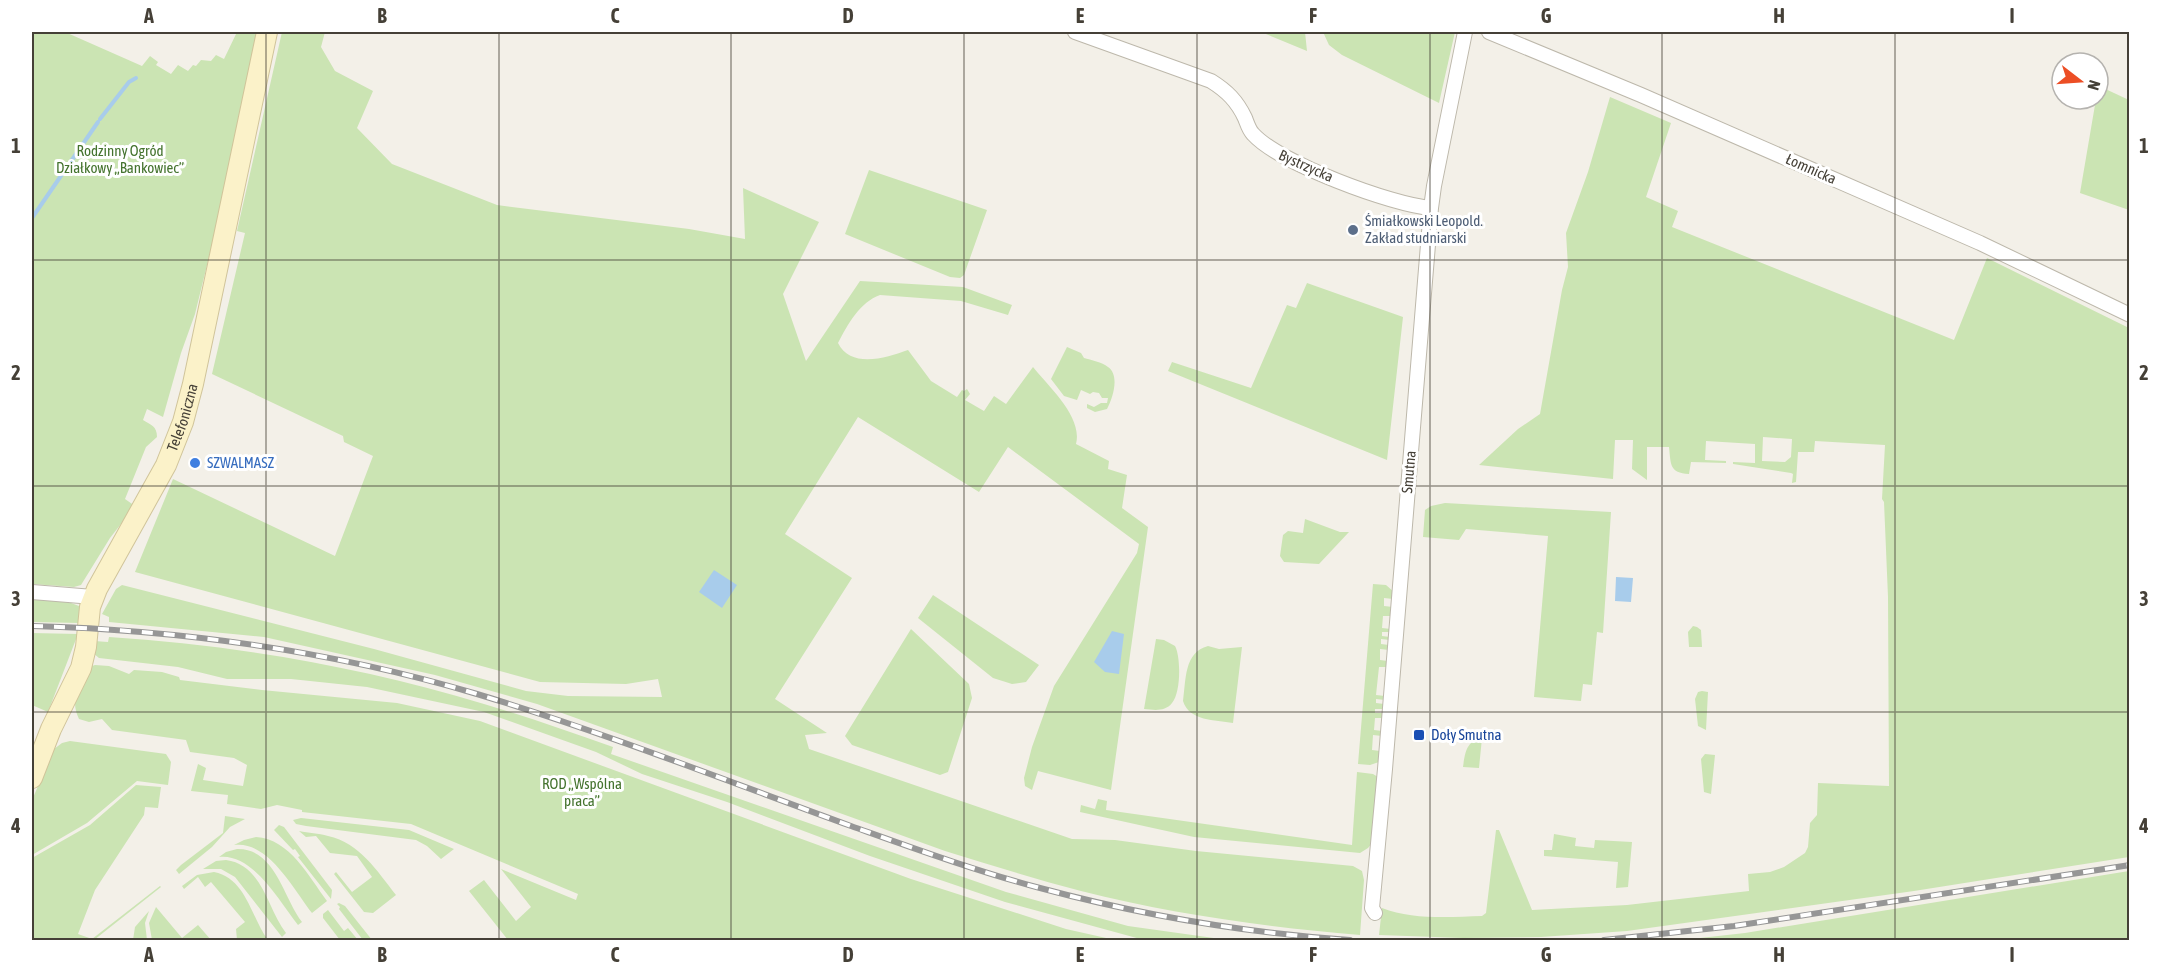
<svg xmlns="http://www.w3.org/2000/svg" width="2161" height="972" font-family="'Asap Condensed',sans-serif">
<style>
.green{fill:#cbe4b3;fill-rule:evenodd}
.water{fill:#a8cceb}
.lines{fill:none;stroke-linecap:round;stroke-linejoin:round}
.stream{stroke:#a8cceb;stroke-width:4}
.street-casing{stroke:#bdb8ab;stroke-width:16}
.secondary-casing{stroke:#d0c49a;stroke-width:22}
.street{stroke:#fff;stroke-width:14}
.secondary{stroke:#fbf2c9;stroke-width:20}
.rail-casing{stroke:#969696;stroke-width:6}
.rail{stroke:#fff;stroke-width:4;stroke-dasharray:11;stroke-linecap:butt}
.grid{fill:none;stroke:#454037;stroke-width:1.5;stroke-opacity:0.55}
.service-dot{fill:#5c6f8a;stroke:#fff;stroke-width:2}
.shop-dot{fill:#3f7fe0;stroke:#fff;stroke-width:2}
.transit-dot{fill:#1a4fb4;stroke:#fff;stroke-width:2}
.labels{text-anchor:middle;stroke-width:6;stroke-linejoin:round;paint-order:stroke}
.park-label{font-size:15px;fill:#44732e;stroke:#fff}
.street-label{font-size:15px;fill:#454037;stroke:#fff}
.service-label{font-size:15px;fill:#4e5e75;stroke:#fff;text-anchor:start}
.shop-label{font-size:15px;fill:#366cbe;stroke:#fff;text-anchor:start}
.transit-label{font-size:15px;fill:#164399;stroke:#fff;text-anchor:start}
.neatline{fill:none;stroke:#454037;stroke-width:2}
.grid-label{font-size:20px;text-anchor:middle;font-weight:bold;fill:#454037}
</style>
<rect width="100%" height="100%" fill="#f3f0e8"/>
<!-- green -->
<path class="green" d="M32,32h33l77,34 8,-10 8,6 -2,3 15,9 7,-9 10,6 5,-6 3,1 5,-6 10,1 5,-6 8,4 13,-27h23l-14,72h-5l-8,55 -38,155 -14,39 -18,64 -16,-8 -4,11c8,5 14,6 14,17l-11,10 -21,52 10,7 -25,32 -29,47 -7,2 -42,-3z
M282,32h43l-4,15 14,24 38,20 -16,37 35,36 105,41 192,24 56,10 -2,-51 76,34 -36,72 23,67 54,-80 103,6 49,18 -4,10 -47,-14 -81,-6c-20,7 -32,29 -42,48 13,26 48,15 70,7l23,31 26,16 5,-7 2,1 3,-2 3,5 -5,6 19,11 10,-15 12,8 27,-37c16,20 50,50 43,77l33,17 -1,8 19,6 -5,33 26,19 -37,263 -73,-19 -6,19 -7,-4 -1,-8 8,-31 22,-61 83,-133 2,-9 -131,-97 -29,45 -121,-75 -73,117 67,44 -77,121 52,34 -22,2 4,14 263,90 43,1 81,11 157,15 9,5 2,9 -4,55c-94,-8 -188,-21 -279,-44 -46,-12 -91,-26 -136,-40l-408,-147 -102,-29 -171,-38 -155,-15v-5l-7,-3 14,-25 6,-4 252,64 152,42 42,5 94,1 -4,-18 -32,5 -86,-2 -405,-110 38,-93 162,77 38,-100 -29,-14 -1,-6 -131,-62 33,-141 -8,-2z
M1261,32h44l2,19z
M1323,32h132l-16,71 -97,-48 -13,-10z
M2099,86l30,14v110l-49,-17 16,-94h2z
M1610,97l61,26 -25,74 32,14 -6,16 282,113 33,-82 142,70v529l-215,34 -287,40 -86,6 -78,1 -84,-3 3,-27c30,12 68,9 100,8l4,-3 10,-83h3l33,80 95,-5 122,-14 -1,-17 22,-2 14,-5 21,-14 3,-6 2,-24 7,-8 1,-32 71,3 -1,-189 -4,-95 -2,-3 3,-54 -70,-4 -1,11h-16l-2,30 -4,1 1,-9 -2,-1 -58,-9v-2l22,1v-19l-49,-3 -1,19 21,1v2l-35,-1 -2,12c-20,-1 -18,-10 -20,-27h-22v33l-15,-11 1,-29h-18l-2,39 -134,-14 39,-36 22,-15 22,-124 6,-23 -2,-34 22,-61zM1763,437l29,2 -1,18 -6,5 -23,-1z
M869,170l118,40 -23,65 -4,3 -10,-1 -105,-43z
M1307,283l96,34 -16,143 -219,-89 4,-9 79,26 36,-83 9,3z
M1067,347l14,6 3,5c7,2 18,4 24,9 12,8 5,31 -1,42l-12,3 -8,-4v-4l7,3 7,-4h6l1,-5h-6l-3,-5 -6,-1 -3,2 -9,-4 -4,10 -13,-4 -13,-17z
M1445,503l166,9 -8,121 -6,-1 -5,53 -9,-1 -2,17 -47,-4 14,-161 -82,-7 -7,11 -36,-3 2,-27 6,-4z
M1305,519l35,13h9l-30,32 -35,-2 -4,-6 3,-21 5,-4 15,2z
M1373,584l13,1 8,7 -1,7 -9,-1v8l9,1 -1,9h-9l-1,12 9,1 -1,3h-8v4l8,1v3l-9,-1v5l8,1v5l-9,-1v11l8,1v6h-9l-3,28 9,1v4l-9,-1v4l8,1v5h-9v4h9l-1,5h-8l-1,12 8,1v5l-9,-1 -1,15 8,1 -1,11 -9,3 -12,-1z
M933,595l106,70 -13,17 -14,2 -19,-6 -75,-60z
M32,597l40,3 -1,3 8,3 1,17 -48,-1z
M1693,626l4,1 4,3 1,17h-13l-1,-15z
M911,629l58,55 3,14 -24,74 -8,3 -88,-30 -7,-9z
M32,633l46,1 -30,78 -16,-7z
M109,637c126,8 254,30 375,67 44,13 86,28 129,43l-2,7 395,138 122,34 100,14h-84l-139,-38 -135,-46 -143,-54 -85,-28 -46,-22 -112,-40 -117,-25 -76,-8h-64l-49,-12 -79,-9 -6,-5 1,-12 14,1z
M1156,639l8,1 11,6c6,11 6,47 -3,57 -7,9 -18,7 -28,6z
M1208,646l11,3 23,-2 -9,76c-18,-3 -44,-2 -50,-22 3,-21 1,-49 25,-55z
M95,665l14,1 20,8 5,-4 28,2 17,5 1,3 82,10 135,13 83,18 431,158 155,50 49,11h-607l-39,-49 15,-11 32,41 15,-14 -30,-38 75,31 2,-6 -167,-70 -109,-12v-2l-25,-5 -16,4 -34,-5 1,-9 -37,-4 7,-27 8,4 -3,12 40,6 4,-21 -13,-7 -44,-6 -4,-12 -74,-10 -10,-11 -13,3 -10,-3c-10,-20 1,-34 10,-52z
M1702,691l6,1 -2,38 -8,-4 -3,-27 3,-7z
M1482,738l-3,30 -16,-1c2,-14 3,-26 19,-29z
M70,741l96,13 5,8 -3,23 -31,-4 -50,42 -55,32v-55l22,-51 8,-6z
M1705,754l10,1 -4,39 -7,-2 -3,-33z
M1357,772l16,2 5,3 -5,65 -5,6 -8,5 -166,-16 -114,-25 1,-7 14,4 3,-10 9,2 -1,9 246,35z
M136,785l25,2 -3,21 -13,-1 -1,8 -49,75 -17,44 14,5 68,-53 1,1 -67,53h-62v-82l58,-33z
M225,816l20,3 -15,8 -18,20 -33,27 -3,-4 5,-5 42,-32z
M301,818l108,12 45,19 -13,10 -14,-13 -11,-6 -110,-14 -10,-2 -3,-4z
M279,825l5,2 48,63 -1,9 -33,-42 2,-1 -5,-7 -2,1 -19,-20z
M299,831c10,2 19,2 29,5 32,7 49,35 68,59l-23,18 -9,-1 -30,-38 2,-2 16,20 20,-15 -15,-21 -27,-3 -14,-17 -10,1z
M1554,834l22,4 -1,8 19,2 1,-8 37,2 -4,45 -12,1 2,-26 -74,-6v-6h8z
M256,837c34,2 53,40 71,64l-15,12c-18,-23 -44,-73 -78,-68l10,-5z
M237,849c38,-1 46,48 65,73l-4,3c-19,-24 -45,-72 -79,-68l7,-5z
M226,860c37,5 41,49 60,73l-4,4 -47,-60 -14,-8h-18l13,-8z
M2129,871v69h-447l63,-7z
M214,872c32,6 37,45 54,68h-31l-1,-11 9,-7 -34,-40 -6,5 -7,-10 -14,12 -2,-3 15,-11z
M339,903l6,3 27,34h-9l-24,-31 1,-2 -3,-3z
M156,907l26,31 16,-13 13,15h-59l-3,-17z
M328,910l16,21 4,-3 10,12h-18l-17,-22v-4z
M149,911l-4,12 2,17h-14l2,-13z"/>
<!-- water -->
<path class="water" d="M714,570l23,15 -15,23 -23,-16z
M1616,577l17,1 -2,24 -16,-1z
M1112,631l12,3 -5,40 -14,-2 -11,-10z"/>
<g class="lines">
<!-- stream -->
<path class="stream" d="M100,119l29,-37 7,-4
M32,218l66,-96"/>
<defs>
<path id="street" d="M1075,32l136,49c16,10 26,20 34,37 2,5 4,12 8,16 26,29 139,71 178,74
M1489,32l152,63 339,148 150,72
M32,592l61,5
M1375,913l-3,-5 13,-139 46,-561 3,-22 31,-154"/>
<g id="secondary">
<path id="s1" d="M32,778l19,-49 30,-61 5,-21 4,-40 7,-18 69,-124 17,-43 10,-38 74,-352"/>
</g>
</defs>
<!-- street casing -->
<use href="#street" class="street-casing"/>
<!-- secondary casing -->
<use href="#secondary" class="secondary-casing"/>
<!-- street -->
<use href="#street" class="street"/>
<!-- secondary -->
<use href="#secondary" class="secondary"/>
<defs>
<path id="rail" d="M32,626c150,4 300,25 445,68 126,38 250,87 374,132 62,22 125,45 189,62 101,27 205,45 310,52
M1604,940l130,-14 396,-61"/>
</defs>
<!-- rail casing -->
<use href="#rail" class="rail-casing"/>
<!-- rail -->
<use href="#rail" class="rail"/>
</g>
<!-- grid -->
<path class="grid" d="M266,32v908M499,32v908M731,32v908M964,32v908M1197,32v908M1430,32v908M1662,32v908M1895,32v908M32,260h2098M32,486h2098M32,712h2098"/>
<!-- markers -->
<circle class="service-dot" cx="1353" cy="230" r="6"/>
<circle class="shop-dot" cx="195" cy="463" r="6"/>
<rect class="transit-dot" x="1413" y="729" width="12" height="12" rx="3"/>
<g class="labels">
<!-- park labels -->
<g class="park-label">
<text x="120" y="156">Rodzinny Ogród<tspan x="120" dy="17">Działkowy „Bankowiec”</tspan></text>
<text x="582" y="789">ROD „Wspólna<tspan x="582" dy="17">praca”</tspan></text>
</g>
<!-- street labels -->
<g class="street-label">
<text transform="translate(1306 166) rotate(24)" y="5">Bystrzycka</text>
<text transform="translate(1811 169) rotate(24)" y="5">Łomnicka</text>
<text dy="5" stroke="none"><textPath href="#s1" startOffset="394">Telefoniczna</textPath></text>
<text transform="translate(1409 472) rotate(-85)" y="5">Smutna</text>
</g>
<!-- service labels -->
<g class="service-label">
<text x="1365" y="226">Śmiałkowski Leopold.<tspan x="1365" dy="17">Zakład studniarski</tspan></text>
</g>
<!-- shop labels -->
<g class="shop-label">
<text x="207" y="468">SZWALMASZ</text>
</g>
<!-- transit labels -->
<g class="transit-label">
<text x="1431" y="740">Doły Smutna</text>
</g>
</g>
<!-- border -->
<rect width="2161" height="972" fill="none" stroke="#ffffff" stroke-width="66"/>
<!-- north arrow -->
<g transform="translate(2080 81) rotate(107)"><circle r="28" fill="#ffffff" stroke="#b5b3af" stroke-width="1.5"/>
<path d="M0-4.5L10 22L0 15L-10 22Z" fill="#ec4e25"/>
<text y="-9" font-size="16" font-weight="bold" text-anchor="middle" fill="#454037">N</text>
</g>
<rect x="33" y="33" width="2095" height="906" class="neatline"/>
<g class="grid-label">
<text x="149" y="23">A</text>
<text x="382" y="23">B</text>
<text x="615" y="23">C</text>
<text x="848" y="23">D</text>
<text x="1080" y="23">E</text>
<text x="1313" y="23">F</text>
<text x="1546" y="23">G</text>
<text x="1779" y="23">H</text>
<text x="2012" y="23">I</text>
<text x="16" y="153">1</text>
<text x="2144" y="153">1</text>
<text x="16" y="380">2</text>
<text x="2144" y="380">2</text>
<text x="16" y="606">3</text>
<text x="2144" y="606">3</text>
<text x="16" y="833">4</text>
<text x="2144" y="833">4</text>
<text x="149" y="962">A</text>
<text x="382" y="962">B</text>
<text x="615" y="962">C</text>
<text x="848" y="962">D</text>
<text x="1080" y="962">E</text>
<text x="1313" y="962">F</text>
<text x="1546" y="962">G</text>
<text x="1779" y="962">H</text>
<text x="2012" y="962">I</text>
</g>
</svg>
